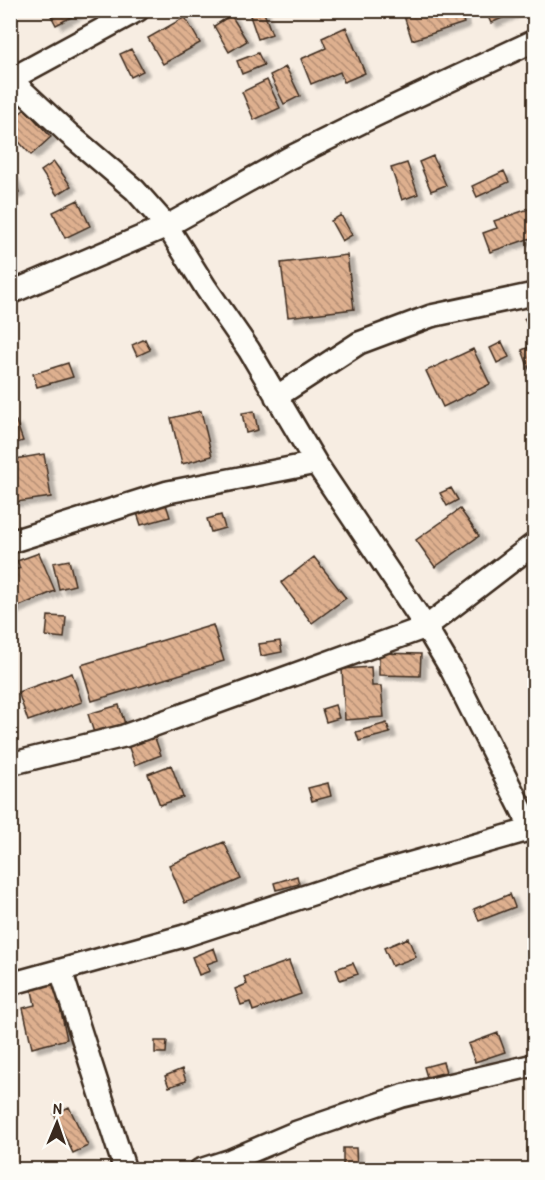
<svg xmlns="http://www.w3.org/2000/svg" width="545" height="1180" font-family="'Patrick Hand',sans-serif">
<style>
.building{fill:url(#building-back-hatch);stroke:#3b2a1e;stroke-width:1.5;filter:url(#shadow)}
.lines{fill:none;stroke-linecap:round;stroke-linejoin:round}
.minor-casing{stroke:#3b2a1e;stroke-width:26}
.minor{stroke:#fdfcf7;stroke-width:21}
</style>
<defs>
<pattern id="building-back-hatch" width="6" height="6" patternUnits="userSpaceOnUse" patternTransform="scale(1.5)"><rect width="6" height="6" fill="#deb08f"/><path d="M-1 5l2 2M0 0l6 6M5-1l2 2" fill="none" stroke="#b58f74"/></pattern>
<filter id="shadow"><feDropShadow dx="6" dy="4" stdDeviation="1.5" flood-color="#0004"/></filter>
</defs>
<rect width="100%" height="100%" fill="#f7ede2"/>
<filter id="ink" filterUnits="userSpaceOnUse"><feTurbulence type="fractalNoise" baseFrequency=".0167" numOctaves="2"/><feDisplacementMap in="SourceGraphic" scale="12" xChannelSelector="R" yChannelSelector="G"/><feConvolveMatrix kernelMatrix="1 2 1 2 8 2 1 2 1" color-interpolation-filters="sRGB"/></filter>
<g filter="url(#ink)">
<!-- building -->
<path class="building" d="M48,10h37l-29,15z
M248,10h15l9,24 -14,5z
M402,10h58l4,13 -52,17z
M485,10h35l-29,13z
M231,15l16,26 -18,11 -15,-26z
M185,17l15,26 -37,21 -15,-26z
M346,27l19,46 -21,9 -4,-10 -29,12 -10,-25 25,-11 -4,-10z
M131,49l12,22 -12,6 -11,-23z
M258,53l6,12 -22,9 -5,-13z
M286,67l14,29 -16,8 -14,-29z
M267,80l13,28 -26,12 -12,-28z
M25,109l26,28 -20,18 -21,-23v-11z
M433,156l13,29 -15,6 -12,-29z
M54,162l17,24 -14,9 -16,-24z
M407,163l11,31 -16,6 -11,-32z
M10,171l9,21 -9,3z
M504,171l5,11 -32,15 -5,-11z
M78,200l12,26 -25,12 -12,-26z
M534,207v30l-44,15 -7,-19 14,-5 -3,-7z
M341,215l11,20 -10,6 -11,-20z
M347,255l7,54 -66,8 -7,-54z
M532,313l2,4v13l-2,2 -8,-13z
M145,339l5,11 -13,6 -5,-11z
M502,342l7,15 -12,6 -7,-15z
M534,345v37l-12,-32z
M473,349l17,35 -47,23 -17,-36z
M68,363l5,14 -36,10 -4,-13z
M201,411l11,45 -30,8 -11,-46z
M254,411l4,19 -12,3 -4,-20z
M16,421l7,20 -13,4v-22z
M44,454l7,43 -41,6v-43z
M451,488l7,12 -11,6 -7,-13z
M166,504l4,13 -29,8 -4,-12z
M460,509l19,27 -44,31 -19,-27z
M221,515l4,13 -14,4 -4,-13z
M39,553l16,38 -45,19v-38l10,-4 -3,-7z
M314,557l32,41 -34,25 -31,-40z
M69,560l6,25 -16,4 -6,-26z
M48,616l18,1 -2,21 -18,-2z
M213,625l11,36 -132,40 -11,-36z
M280,641l2,11 -21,4 -2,-12z
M379,653l42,1 -1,22 -41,-1z
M371,667l1,19h9l3,31 -39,3 -3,-51z
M72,673l10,29 -54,19 -10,-29z
M119,705l7,22 -31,9 -7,-22z
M335,705l4,13 -13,4 -4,-13z
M387,723l3,10 -31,8 -3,-9z
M154,735l7,20 -26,10 -7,-20z
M171,765l12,32 -23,8 -12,-31z
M328,783l3,13 -19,5 -4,-13z
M224,842l17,37 -56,24 -16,-38z
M297,876l2,8 -23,6 -2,-7z
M510,894l5,13 -36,14 -5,-12z
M408,938l8,19 -24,9 -8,-18z
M214,948l4,12 -11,4 3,7 -11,4 -7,-18z
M289,961l12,33 -48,17 -3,-9 -9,3 -6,-16 12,-5 -3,-7z
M353,963l5,11 -18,6 -4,-11z
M54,980l13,59 -35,9 -9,-40 12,-3 -4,-19z
M498,1033l7,19 -30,10 -7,-18z
M155,1041h12l-1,12h-11z
M443,1062l3,10 -19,5 -3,-10z
M182,1069l4,12 -17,6 -4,-11z
M69,1107l19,39 -15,7 -19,-39z
M343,1148h13l1,22h-14z"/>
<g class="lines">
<defs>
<path id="minor" d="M10,79l59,55 66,56 32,36 39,62 43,62 67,113 110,164 25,42 83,165
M11,79l127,-69
M10,293l157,-67 122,-68 85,-42 160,-75
M276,397l83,-54 72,-27 103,-22
M10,542l158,-50 148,-29
M10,764l114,-28 302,-109 108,-83
M61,971l64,199
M10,984l174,-48 192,-63 156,-44
M200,1170l31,-10 66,-28 105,-36 132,-31"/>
</defs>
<!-- minor casing -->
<use href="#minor" class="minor-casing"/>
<!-- minor -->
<use href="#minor" class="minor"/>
</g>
</g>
<!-- margin -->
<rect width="545" height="1180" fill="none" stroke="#fdfcf7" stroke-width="36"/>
<rect x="18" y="18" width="509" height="1144" fill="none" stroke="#3b2a1e" stroke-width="2" filter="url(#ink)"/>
<!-- north arrow -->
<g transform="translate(57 1123) rotate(2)" stroke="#fdfcf7" stroke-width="4.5" paint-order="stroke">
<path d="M0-4.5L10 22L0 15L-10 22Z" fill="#3b2a1e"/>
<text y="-9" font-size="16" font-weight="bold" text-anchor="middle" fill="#3b2a1e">N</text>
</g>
</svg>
